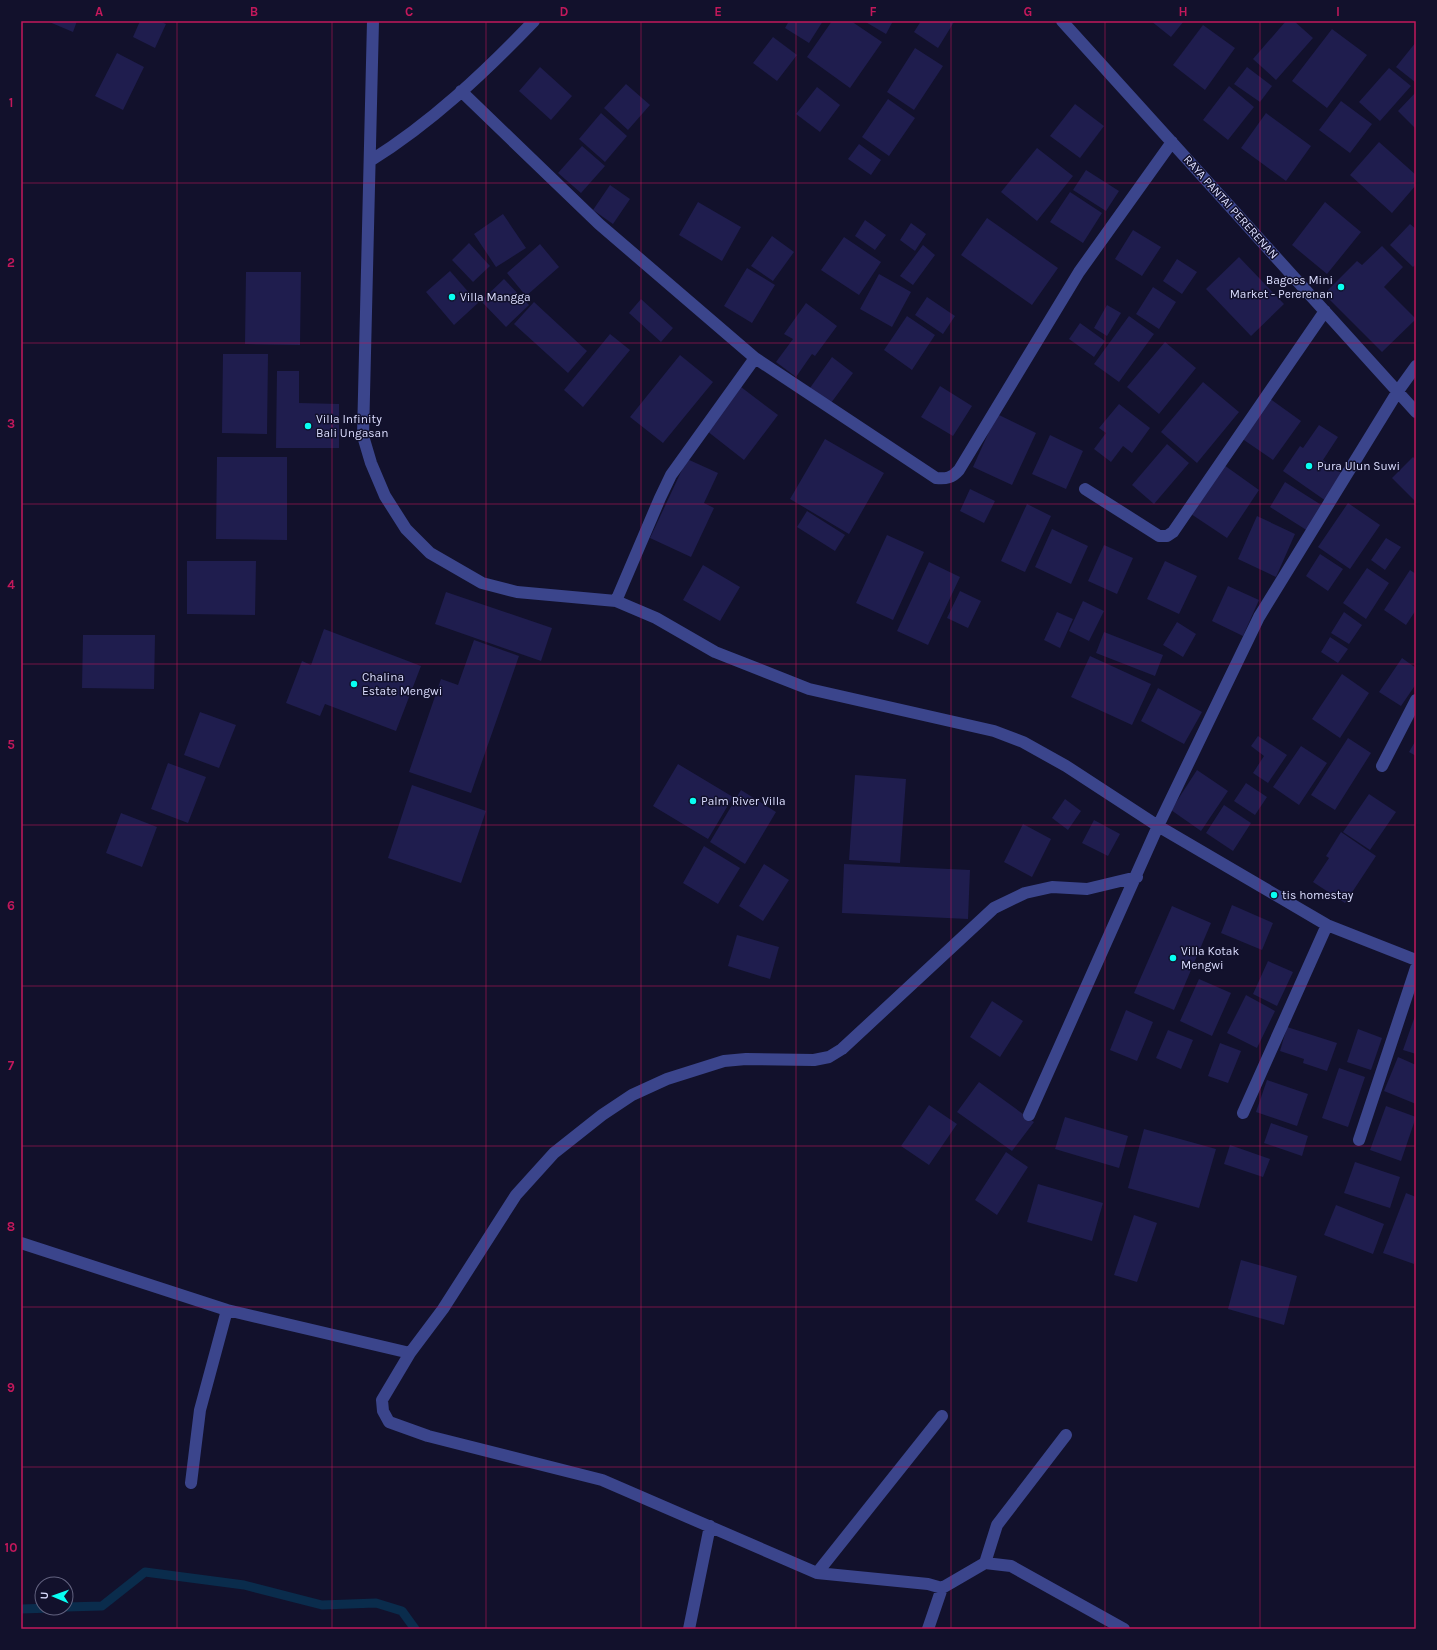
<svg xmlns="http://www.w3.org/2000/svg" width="1437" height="1650" font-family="Karla,sans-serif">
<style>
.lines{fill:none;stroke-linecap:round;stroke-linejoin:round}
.stream{stroke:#0a2c4c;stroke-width:9}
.building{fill:#1f1d4e}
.minor{stroke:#3b458c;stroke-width:12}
.grid{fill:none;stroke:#c2185b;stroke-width:1;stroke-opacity:0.55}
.poi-dot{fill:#08fff2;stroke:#12112c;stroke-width:1.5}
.labels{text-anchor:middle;stroke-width:3;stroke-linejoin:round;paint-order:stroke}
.street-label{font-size:12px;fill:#dcdeff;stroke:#12112c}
.poi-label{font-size:12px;fill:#dcdeff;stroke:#12112c;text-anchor:start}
.neatline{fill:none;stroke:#c2185b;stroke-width:1.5}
.grid-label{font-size:13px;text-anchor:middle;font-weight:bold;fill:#c2185b}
</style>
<rect width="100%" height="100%" fill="#12112c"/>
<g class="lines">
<!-- stream -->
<path class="stream" d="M66,1607l36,-1 43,-34 99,13 78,20 54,-2 26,8 13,18
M21,1609l31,-1"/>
</g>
<!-- building -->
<path class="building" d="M47,21h30l-4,11z
M140,21h19l7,3 -11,24 -22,-11z
M789,21h34l-14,22 -24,-15z
M832,21h19l31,21 -32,46 -43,-31z
M864,21h29l-7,13z
M921,21h32l1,1 -16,26 -24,-16z
M1151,21h33l-13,16z
M1286,21h8l19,17 -37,42 -23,-21z
M1203,25l32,23 -30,42 -32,-25z
M1332,29l35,26 -40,53 -35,-27z
M773,37l24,18 -20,26 -24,-18z
M1416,42v38l-1,2 -19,-15z
M915,48l28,18 -29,44 -27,-18z
M117,53l27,14 -21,43 -28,-14z
M540,67l32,29 -21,24 -32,-29z
M1247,67l25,19 -12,16 -26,-18z
M1389,68l22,18 -31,35 -21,-19z
M626,84l24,21 -22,25 -24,-22z
M1229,86l25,21 -26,33 -25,-20z
M817,87l23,18 -20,27 -24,-18z
M1416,92v37l-18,-18z
M888,99l27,19 -26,38 -27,-19z
M1341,101l31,23 -22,29 -31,-23z
M1075,104l29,22 -24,32 -30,-22z
M601,113l26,23 -22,26 -26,-23z
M1266,113l45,33 -25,35 -45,-33z
M1379,142l37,33v10l-24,28 -42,-38z
M859,144l22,16 -10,15 -23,-16z
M582,146l23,20 -24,27 -23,-20z
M1037,148l36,28 -36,45 -36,-29z
M1086,170l33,21 -13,20 -33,-21z
M610,185l20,14 -17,25 -20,-14z
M1070,192l32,21 -19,30 -33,-21z
M698,202l43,25 -19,34 -43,-26z
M1325,202l36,30 -34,42 -35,-29z
M503,214l23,34 -30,19 -22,-33z
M987,218l71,50 -26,37 -71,-50z
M865,220l21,15 -11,15 -20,-14z
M911,223l15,11 -11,17 -15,-11z
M1410,224l6,5v35l-3,3 -23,-22z
M1133,230l28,17 -19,29 -27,-17z
M772,236l22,16 -21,29 -22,-15z
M844,237l37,25 -22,33 -38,-25z
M469,243l21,23 -17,16 -21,-22z
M540,244l19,23 -33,29 -19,-23z
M923,245l12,10 -22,30 -13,-9z
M1382,246l21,21 -19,20 32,32 -34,33 -58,-58 33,-33 5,4z
M1239,257l45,47 -33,32 -45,-47z
M1177,259l20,13 -15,22 -19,-13z
M747,268l28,17 -23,38 -28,-17z
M450,271l28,32 -24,22 -28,-33z
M246,272h55l-1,73 -55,-1z
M879,274l32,18 -19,35 -32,-18z
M504,279l25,26 -23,22 -25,-26z
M1153,287l23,15 -17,27 -23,-15z
M927,297l28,19 -12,18 -28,-19z
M641,299l32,29 -12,14 -32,-29z
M534,302l53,49 -19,22 -54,-49z
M806,303l31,23 -22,30 -3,-2 -16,23 -20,-15 17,-23 -9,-5z
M1107,305l14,8 -14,23 -13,-8z
M907,316l28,19 -23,35 -28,-20z
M1129,316l25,18 -35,48 -25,-18z
M1080,323l25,18 -11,16 -25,-18z
M610,334l20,16 -47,57 -19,-17z
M1165,342l31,26 -37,46 -32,-27z
M223,354h45l-1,80 -45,-1z
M680,355l33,27 -50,61 -33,-26z
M832,357l21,16 -22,30 -21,-15z
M277,371h22v32l40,1v44h-63z
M1203,382l36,30 -42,51 -36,-31z
M940,386l32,20 -19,30 -32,-19z
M741,387l37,28 -34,45 -37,-29z
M1269,398l32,23 -28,39 -32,-22z
M1119,404l31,24 -18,25 -9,-7 -12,16 -17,-13 12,-16 -7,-5z
M997,414l39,19 -24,52 -39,-18z
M1319,425l19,12 -15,23 21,15 -18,26 -43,-30 17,-25 3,2z
M1050,435l33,16 -17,38 -34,-15z
M825,439l59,34 -35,61 -59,-35z
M1167,444l22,19 -35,41 -22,-19z
M217,457h70v83l-71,-1z
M1413,457l3,3v42l-24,-24z
M687,459l31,14 -14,30 10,5 -23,49 -41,-19z
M1224,465l35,25 -32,48 -36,-24z
M1285,482l38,24 -15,25 -38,-24z
M970,489l25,12 -11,22 -24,-12z
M1348,503l32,22 -30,44 -32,-22z
M1027,504l24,12 -26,56 -24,-11z
M807,511l38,24 -10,16 -38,-24z
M1257,516l38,18 -19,43 -38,-18z
M1052,529l36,17 -17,38 -36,-17z
M887,535l37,17 -31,68 -37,-17z
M1386,538l15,9 -16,23 -14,-10z
M1104,545l29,13 -16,36 -29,-13z
M1320,554l23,15 -15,22 -22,-15z
M187,561h69l-1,54 -68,-1z
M1165,561l32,15 -18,38 -32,-15z
M929,562l31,15 -32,68 -31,-14z
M703,565l37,22 -20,34 -37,-21z
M1367,568l22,15 -23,36 -23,-16z
M1410,570l6,4v36l-10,15 -22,-15z
M1228,586l31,14 -16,36 -31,-15z
M960,591l21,10 -13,27 -21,-10z
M446,592l106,36 -11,33 -106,-37z
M1083,601l21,10 -15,30 -20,-10z
M1057,612l16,7 -13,29 -16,-8z
M1344,612l18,13 -13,19 -18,-11z
M1177,622l19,12 -13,23 -20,-12z
M324,629l97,37 -25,65 -71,-27 -5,12 -34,-13 16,-42 9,4z
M1104,632l59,23 -8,21 -59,-23z
M83,635h72l-1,54 -72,-1z
M1330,637l18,12 -10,14 -17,-11z
M474,640l45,16 -48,137 -62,-21 32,-93 17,6z
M1090,656l61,28 -19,41 -61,-28z
M1402,658l14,10v16l-15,22 -22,-14z
M1342,674l27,19 -29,45 -28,-19z
M1158,688l44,24 -18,32 -43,-23z
M200,712l36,13 -17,43 -35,-13z
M1258,736l29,19 -19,28 -15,-10 11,-17 -13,-10z
M1348,738l23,15 -36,57 -24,-15z
M1416,740v16l-7,-4z
M1301,746l26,17 -28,42 -26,-18z
M168,763l38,14 -18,46 -37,-14z
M678,764l55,33 -25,42 -55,-33z
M1197,770l31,21 -27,40 -30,-21z
M855,775l51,4 -6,84 -51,-3z
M1246,783l21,14 -12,18 -21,-14z
M412,785l74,26 -25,72 -73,-25z
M741,790l35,22 -31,52 -35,-22z
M1369,794l27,18 -26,38 -27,-18z
M1065,799l16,12 -13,19 -16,-12z
M1224,805l27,18 -18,28 -27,-18z
M121,813l36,14 -15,40 -36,-14z
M1094,820l26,14 -12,22 -26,-13z
M1023,824l28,15 -19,38 -28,-15z
M1341,832l35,24 -31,47 -32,-21 16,-24 -3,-2z
M704,846l36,22 -22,36 -35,-21z
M764,864l25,16 -26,41 -24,-15z
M844,864l126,6 -2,49 -126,-6z
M1232,905l41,18 -11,27 -41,-17z
M1172,906l39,17 -37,87 -40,-17z
M737,935l42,12 -9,32 -42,-13z
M1268,961l25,11 -16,34 -24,-12z
M1199,979l32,14 -19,43 -32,-15z
M1246,995l29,16 -18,37 -30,-15z
M992,1001l31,20 -23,36 -30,-20z
M1126,1010l27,12 -16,39 -27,-11z
M1416,1013v41l-13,-4z
M1287,1027l50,16 -10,28 -24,-8 1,-4 -24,-8z
M1358,1029l24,9 -11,32 -24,-8z
M1168,1030l25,10 -12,29 -25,-11z
M1220,1043l21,8 -13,32 -20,-7z
M1398,1057l18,8v39l-32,-13z
M1339,1068l26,9 -17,50 -26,-9z
M1267,1080l41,14 -11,32 -41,-14z
M979,1082l55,40 -22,29 -55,-39z
M929,1105l28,19 -28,41 -28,-19z
M1386,1106l30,11 -15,44 -31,-11z
M1065,1117l63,19 -9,32 -64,-19z
M1271,1123l37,13 -6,20 -38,-13z
M1144,1129l72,20 -17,59 -71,-20z
M1230,1145l40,14 -7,18 -39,-13z
M1006,1152l22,15 -31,48 -22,-15z
M1355,1162l45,15 -10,31 -46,-15z
M1038,1184l65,19 -11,38 -65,-19z
M1406,1193l10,4v60l-2,7 -31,-11z
M1336,1205l48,19 -11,30 -49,-19z
M1134,1215l23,8 -20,59 -23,-7z
M1241,1260l56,16 -13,49 -56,-16z"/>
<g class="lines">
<!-- minor -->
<path class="minor" d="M373,21l-10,415 8,27 14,33 21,33 24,24 52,30 35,9 99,9 40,17 59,34 94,37 185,42 29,11 43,24 92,60 169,99 89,35
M1062,21l354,391
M461,91l138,133 156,134 181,120c10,1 16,0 23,-8l120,-198 93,-130
M370,161c61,-38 114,-88 164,-140
M1085,489l74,47h8l6,-4 152,-221
M616,601l44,-103 11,-23 84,-117
M1382,766l34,-66
M1243,1113l84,-188
M1029,1115l129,-289 101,-209 139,-226 18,-25
M1359,1140l57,-172
M21,1243l206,67 183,43
M191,1483l9,-73 27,-100
M985,1563l12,-38 69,-90
M817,1573l125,-157
M942,1588l-14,-4 -111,-11 -215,-93 -174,-44 -39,-14 -6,-11 -1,-11 28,-47 33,-44 73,-114 38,-42 48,-38 30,-20 35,-16 57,-18 22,-2 68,1 15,-3 13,-8 152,-141 31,-15 27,-6 35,2 50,-12
M689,1629l21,-103
M928,1629l14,-41 43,-25 26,3 113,63"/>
</g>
<!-- grid -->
<path class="grid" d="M177,21v1608M332,21v1608M486,21v1608M641,21v1608M796,21v1608M951,21v1608M1105,21v1608M1260,21v1608M21,183h1395M21,343h1395M21,504h1395M21,664h1395M21,825h1395M21,986h1395M21,1146h1395M21,1307h1395M21,1467h1395"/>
<!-- markers -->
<g class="poi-dot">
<circle cx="1341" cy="287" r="4"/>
<circle cx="452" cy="297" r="4"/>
<circle cx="308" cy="426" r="4"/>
<circle cx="1309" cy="466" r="4"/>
<circle cx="354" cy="684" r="4"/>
<circle cx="693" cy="801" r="4"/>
<circle cx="1274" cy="895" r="4"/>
<circle cx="1173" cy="958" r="4"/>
</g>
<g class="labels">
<!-- street labels -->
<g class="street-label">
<text transform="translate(1231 207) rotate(48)" y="4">RAYA PANTAI PERERENAN</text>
</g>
<!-- poi labels -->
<g class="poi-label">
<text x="1333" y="284" text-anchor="end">Bagoes Mini<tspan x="1333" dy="14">Market - Pererenan</tspan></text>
<text x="460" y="301">Villa Mangga</text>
<text x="316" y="423">Villa Infinity<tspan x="316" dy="14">Bali Ungasan</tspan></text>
<text x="1317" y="470">Pura Ulun Suwi</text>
<text x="362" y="681">Chalina<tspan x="362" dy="14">Estate Mengwi</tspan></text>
<text x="701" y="805">Palm River Villa</text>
<text x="1282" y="899">tis homestay</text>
<text x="1181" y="955">Villa Kotak<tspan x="1181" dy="14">Mengwi</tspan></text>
</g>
</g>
<!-- border -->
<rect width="1437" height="1650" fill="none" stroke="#12112c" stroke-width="44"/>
<!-- north arrow -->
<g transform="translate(54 1596) rotate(272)"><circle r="19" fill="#12112c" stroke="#636380"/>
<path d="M0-3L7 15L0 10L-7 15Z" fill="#08fff2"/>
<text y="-6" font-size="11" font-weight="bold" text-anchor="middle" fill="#dcdeff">U</text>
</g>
<rect x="22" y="22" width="1393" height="1606" class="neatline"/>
<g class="grid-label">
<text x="99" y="16">A</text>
<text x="254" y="16">B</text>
<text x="409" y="16">C</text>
<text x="564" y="16">D</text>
<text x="718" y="16">E</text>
<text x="873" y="16">F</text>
<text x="1028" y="16">G</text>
<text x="1183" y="16">H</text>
<text x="1338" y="16">I</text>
<text x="11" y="107">1</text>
<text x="11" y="267">2</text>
<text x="11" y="428">3</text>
<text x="11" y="589">4</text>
<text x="11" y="749">5</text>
<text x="11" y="910">6</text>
<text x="11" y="1070">7</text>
<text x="11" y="1231">8</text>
<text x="11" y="1392">9</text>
<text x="11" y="1552">10</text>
</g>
</svg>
